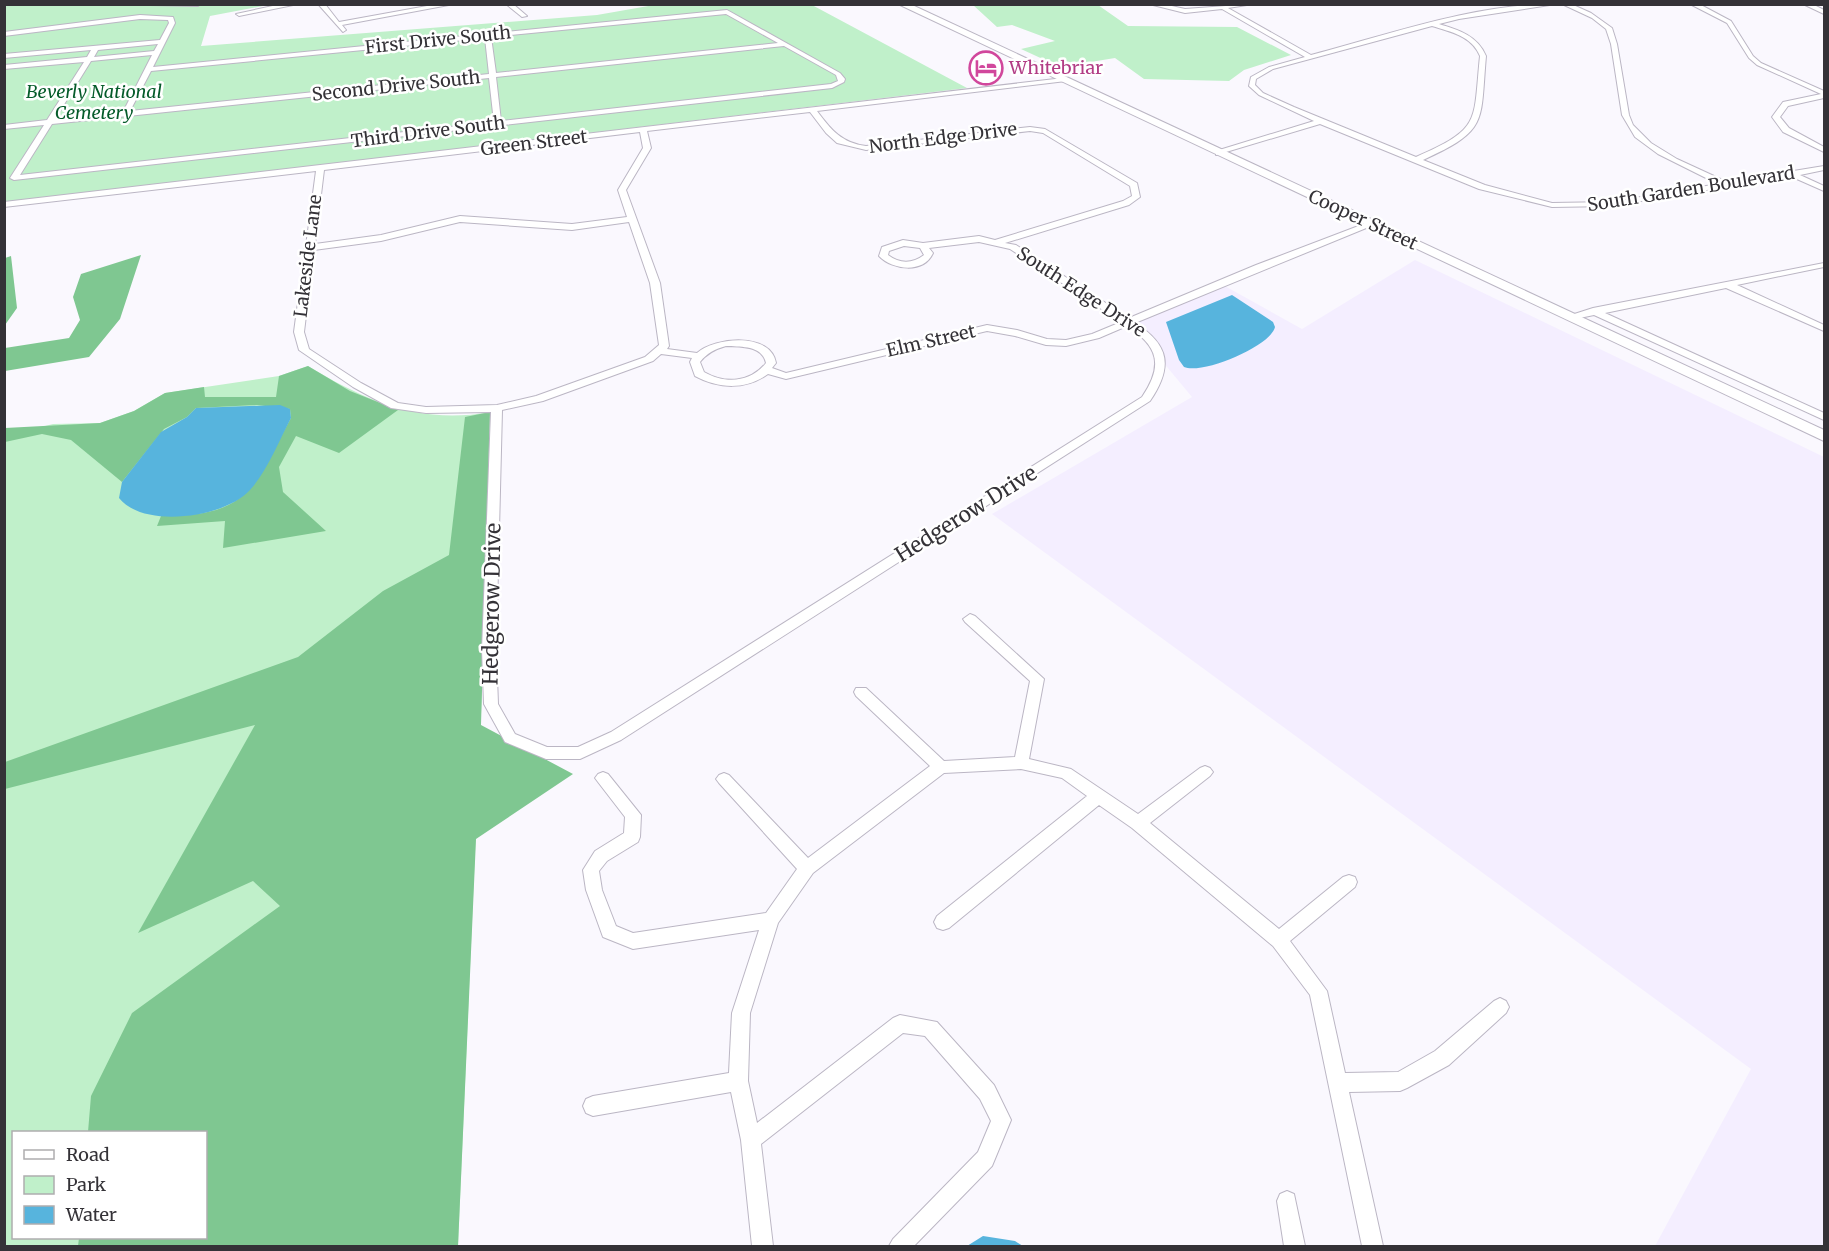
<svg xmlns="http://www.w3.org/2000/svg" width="1829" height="1251" font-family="Merriweather,serif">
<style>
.built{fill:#f4eeff}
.green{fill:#c0f0ca;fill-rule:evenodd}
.forest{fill:#7fc791}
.water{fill:#57b4dd}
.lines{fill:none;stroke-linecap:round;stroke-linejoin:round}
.street-casing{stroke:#bbb6c4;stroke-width:2}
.secondary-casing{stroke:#bbb6c4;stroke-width:2}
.street{fill:#fff;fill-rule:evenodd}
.secondary{fill:#fff;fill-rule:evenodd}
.labels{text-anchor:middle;stroke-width:5;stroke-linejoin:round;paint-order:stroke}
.far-street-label{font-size:18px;fill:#343237;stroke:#fff}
.far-hotel-label{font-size:18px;fill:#b23c85;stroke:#fff;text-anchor:start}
.far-park-label{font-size:18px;font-style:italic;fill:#055b2a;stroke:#fff}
.street-label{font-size:21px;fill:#343237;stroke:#fff}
</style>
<rect width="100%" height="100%" fill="#faf8fe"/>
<!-- built -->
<path class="built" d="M1415,260l409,197v789h-169l96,-177 -759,-555 200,-117 -64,-77 95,-35 79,44z"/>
<!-- green -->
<path class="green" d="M4,5h264l-58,11 -9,30 396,-31 57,-10h158l155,83 -962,115z
M973,5h125l30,21 109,1 54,28 -47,15 -15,11 -85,-2 -29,-21 -55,9 -39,-18 34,-8 -43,-16 -15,2z
M308,366c58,35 113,59 182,46l-3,163 -29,671h-453v-810l48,-12 47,-1 34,-12 31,-18 114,-17zM14,1132h192v106h-192z"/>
<!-- forest -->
<path class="forest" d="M141,255l-21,64 -31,38 -84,14v-23l64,-10 11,-18 -7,-23 8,-23z
M11,256l6,52 -12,17v-67z
M308,366l42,25 48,19 -59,43 -43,-17 -17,31 4,25 43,39 -103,17 2,-27 -68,5 4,-10c90,0 91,-28 130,-98l-1,-9 -33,-4 -61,3 -9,9 -23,12 -42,53 -51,-42 -29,-6 -37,8v-14l95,-5 34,-12 31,-18 39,-6 1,10h71l3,-21z
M490,412l-9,313 92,49 -97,65 -18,407h-380l1,-8h127v-106h-118l3,-36 41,-83 148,-107 -27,-25 -115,52 117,-208 -250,64v-27l293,-105 85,-66 66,-36 16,-138z"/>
<!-- water -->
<path class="water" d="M1232,295l41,27 2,5c-4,19 -73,48 -91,40l-5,-7 -13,-38z
M280,405l10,4 1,9c-11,21 -25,55 -41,72 -25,28 -107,39 -131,8l3,-16 39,-50 26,-15 9,-9z
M983,1236l32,5 8,5h-56z"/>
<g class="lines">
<defs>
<path id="street" d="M102,4h99l-3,2z
M282,4h16l-59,12 -3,-2z
M318,4h7l14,18 99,-18h16l-112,21 4,5 -3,2z
M506,4h7l14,12 -5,1z
M1149,4h14l22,5 68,-5 -25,4 83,47c80,-21 161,-51 245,-51l-97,15 -20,5c20,6 39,12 47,32 -6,67 3,74 -63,104l62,25 67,18 59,-1 107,-18 -60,-30 -23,-17 -13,-22 -11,-71 -5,-15 -14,-11 -30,-14h9l20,9 21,15 5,16 12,71 4,10 18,18 26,16 50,23 97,-16v4l-24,5 24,11v5l-34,-15 -179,30 -59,1 -73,-18 -159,-65 -104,31v-4l98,-30 -55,-26 -10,-9 2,-9 18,-10 36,-10 -83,-48 -37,4zM1432,26c19,6 40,10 48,30 -7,67 2,72 -64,101l-122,-50 -31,-14 -8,-8 1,-6 17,-10z
M1690,4h9l32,17 22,35 8,7 63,28v7l-36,8 -8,11 9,11 35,19v5l-41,-20 -11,-15 11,-15 38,-8 -64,-29 -8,-7 -22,-35z
M1803,4h9l12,6v4z
M727,10l113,63 5,6 -1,3 -12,6 -818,92 -4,-2 34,-53 -40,4v-4l43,-5 37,-58 -80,7v-4l83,-8 4,-7 -87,8v-4l156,-14 9,-17 -1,-3 -28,-1 -136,17v-4l136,-17 33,2 2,6 -22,44zM726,14l52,29 -282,30 -5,-36zM485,38l4,36 -359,37 21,-40zM158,44l-4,7 -60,6 4,-7zM784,46l52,29 2,6 -7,3 -330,37 -5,-44zM152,55l-29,57 -68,7 36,-58zM489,78l5,44 -474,53 32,-51z
M1064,78l2,3 -249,30c14,19 25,32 49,35l164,-19 15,2 92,54 3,14 -11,8 -124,38 11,2 113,73 127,-53 113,-43 7,2 -241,99c35,22 38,44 15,78l-529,339 -41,19h-34l-41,-17 -21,-38 -2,-54 9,-238 -65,1 -35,-5 -38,-21 -54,-37 -5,-18 11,-82 -1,-2 2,-2 10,-75 -312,36v-5zM810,112l16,21 11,10 29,7 164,-19 13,2 87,53 2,10 -9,5 -128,39 -16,-4 -56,7 -20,-3 -21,7 -3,9c13,14 45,18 54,-3l-4,-5 50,-6 31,7 111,73 -29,12 -26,6 -19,-1 -30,-9 -30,-5 -201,48 -14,-5 4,-5c-5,-31 -61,-26 -79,-10l-30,-4 2,-3 -9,-63 -34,-93 25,-42 -4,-17zM640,132l3,16 -25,42 9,27 -55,7 -112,-8 -79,19 -66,9 9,-74zM460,222l112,8 57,-8 21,61 9,62 -14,12 -109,39 -39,9 -71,2 -28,-4 -37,-20 -52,-34 -5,-17 10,-82 67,-9zM904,246l16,2 4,7c-12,9 -24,9 -36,0l1,-4zM1127,326c31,20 37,39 15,71l-531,335 -33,15h-31l-32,-13 -17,-30 -2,-54 6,-240 41,-9 110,-40 8,-7 31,4 -2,4 5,14c24,13 51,14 73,-2l18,5 201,-48 28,5 31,9 20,1 33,-8zM726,346c15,1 36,-1 40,17 -16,20 -41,21 -62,9l-4,-10c7,-9 15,-13 26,-16z
M1824,263v4l-87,18 87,40v6l-98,-43 -121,25 219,100v7l-230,-105 -24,5 -5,-3 28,-9z
M970,614l5,2 69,63 -15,80 42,10 67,45 62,-46 5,-2 5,2 3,4 -3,4 -60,47 129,106 64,-52 6,-2 6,2 2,5 -2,5 -65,54 37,50 18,82 53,-1 37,-21 59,-50 6,-3 6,3 3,6 -3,6 -57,52 -42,23 -7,3 -51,1 34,154h-21l-52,-251 -37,-49 -141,-118 -33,-23 -150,123 -6,2 -6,-2 -3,-6 3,-6 150,-120 -25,-18 -41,-9 -77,4 -131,100 -35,50 -28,90 -2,68 9,42 136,-105 7,-3 37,7 57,63 17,35 -19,46 -78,80h-25l4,-7 85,-87 13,-31 -11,-22 -55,-63 -22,-3 -142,111 12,102h-21l-11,-106 -10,-48 -138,24 -7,-3 -3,-7 3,-7 7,-3 136,-23 3,-60 27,-83 -126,19 -30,-12 -17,-47 -3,-20 12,-19 29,-18 1,-16 -27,-35 -3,-4 3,-4 5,-2 5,2 33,41 -1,22 -2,5 -31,19 -8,10 3,19 14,36 17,7 133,-20 31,-44 -78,-86 -3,-4 3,-4 5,-2 5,2 79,83 122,-92 -74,-70 -2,-4 2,-4h10l78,73 71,-4 15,-76 -65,-59 -2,-3z
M1287,1191l7,3 11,52h-21l-7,-45 3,-7z"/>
<path id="secondary" d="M898,4h12l914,426v11z"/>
</defs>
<!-- street casing -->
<use href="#street" class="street-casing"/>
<!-- secondary casing -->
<use href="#secondary" class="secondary-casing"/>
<!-- street -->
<use href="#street" class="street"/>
<!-- secondary -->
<use href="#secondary" class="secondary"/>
</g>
<!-- icons -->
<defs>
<symbol id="hotel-ring" viewBox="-11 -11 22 22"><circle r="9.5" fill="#fff" stroke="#d1479c" stroke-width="1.5"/><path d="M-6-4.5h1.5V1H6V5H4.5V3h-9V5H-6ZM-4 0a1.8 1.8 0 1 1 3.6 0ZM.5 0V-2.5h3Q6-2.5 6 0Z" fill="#d1479c"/></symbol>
</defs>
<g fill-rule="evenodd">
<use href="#hotel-ring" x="967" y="49" width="38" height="38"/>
</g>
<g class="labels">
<!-- far-street labels -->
<g class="far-street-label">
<text transform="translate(438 40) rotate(-6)" y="6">First Drive South</text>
<text transform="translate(396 86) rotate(-6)" y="6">Second Drive South</text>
<text transform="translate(428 132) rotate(-7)" y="6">Third Drive South</text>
<text transform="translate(943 138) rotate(-7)" y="6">North Edge Drive</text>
<text transform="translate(534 143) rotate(-7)" y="6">Green Street</text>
<text transform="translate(1691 189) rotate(-9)" y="6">South Garden Boulevard</text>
<text transform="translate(1363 220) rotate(25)" y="6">Cooper Street</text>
<text transform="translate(308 256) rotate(-83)" y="6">Lakeside Lane</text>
<text transform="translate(1081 292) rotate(33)" y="6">South Edge Drive</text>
<text transform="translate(931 341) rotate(-13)" y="6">Elm Street</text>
</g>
<!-- far-hotel labels -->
<g class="far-hotel-label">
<text x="1009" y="74">Whitebriar</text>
</g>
<!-- far-park labels -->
<g class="far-park-label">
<text x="94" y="98">Beverly National<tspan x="94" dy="21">Cemetery</tspan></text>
</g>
<!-- street labels -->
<g class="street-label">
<text transform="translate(966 514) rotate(-32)" y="7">Hedgerow Drive</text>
<text transform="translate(492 604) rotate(-89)" y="7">Hedgerow Drive</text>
</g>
</g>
<!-- border -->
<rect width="1829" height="1251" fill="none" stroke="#343237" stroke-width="12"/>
<!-- legend -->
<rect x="12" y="1131" width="195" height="108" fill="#ffffff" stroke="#aeadaf" stroke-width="1.5"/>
<rect x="24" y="1150" width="30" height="9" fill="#ffffff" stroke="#aeadaf" stroke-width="1.5"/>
<text x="66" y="1161" font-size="18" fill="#343237">Road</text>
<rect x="24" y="1176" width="30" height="18" fill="#c0f0ca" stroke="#aeadaf" stroke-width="1.5"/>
<text x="66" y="1191" font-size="18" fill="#343237">Park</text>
<rect x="24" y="1206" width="30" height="18" fill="#57b4dd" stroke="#aeadaf" stroke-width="1.5"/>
<text x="66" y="1221" font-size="18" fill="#343237">Water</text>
</svg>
